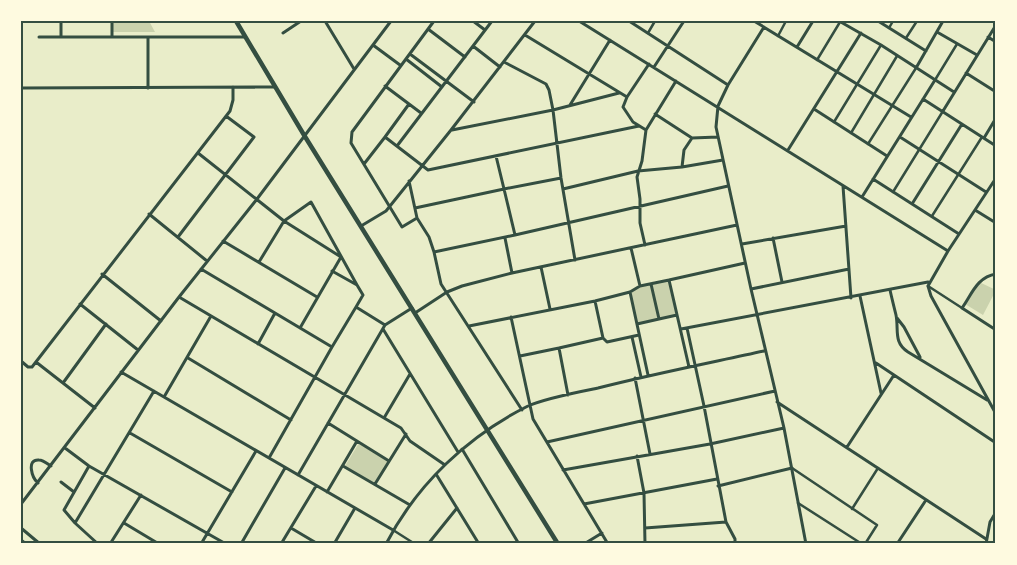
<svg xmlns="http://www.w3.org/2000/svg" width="1017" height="565" font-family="Overpass,sans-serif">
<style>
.green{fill:#cad2ad}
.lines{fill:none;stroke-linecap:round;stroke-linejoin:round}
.pedestrian{stroke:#344e41;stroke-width:2.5}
.minor{stroke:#344e41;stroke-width:3}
.tertiary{stroke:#344e41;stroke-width:4.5}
.neatline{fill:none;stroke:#344e41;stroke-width:2}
</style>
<rect width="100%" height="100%" fill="#e9edc9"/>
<!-- green -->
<path class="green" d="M113,21h36l6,11h-43z
M669,280l8,35 -40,9 -7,-31 10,-7z
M979,282l17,8 -13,25 -18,-11z
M359,443l29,19 -13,22 -30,-18z"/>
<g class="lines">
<!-- pedestrian -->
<path class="pedestrian" d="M889,28l4,-7
M648,33l7,-12
M778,36l8,-15
M906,38l11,-17
M817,60l23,-38
M935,80l22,-36
M834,122l47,-77
M851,133l46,-77
M868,144l48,-76
M893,192l50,-81
M932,216l50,-79
M928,286l34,22
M792,468l85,57 -12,19
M798,503l64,41
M852,509l26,-41
M393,530l22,14"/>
<!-- minor -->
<path class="minor" d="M112,21v16
M325,21l29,48
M473,21l12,9
M579,21l369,230
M629,21l99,64
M754,21l157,96
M839,21l42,24 73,47
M878,21l48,30
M764,27l-36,58 -10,21 -2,21 35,162 33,139 22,116
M428,29l37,28
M937,32l40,23
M283,33l18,-12
M525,35l102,62
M39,37h206
M61,37v-16
M148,37v51
M988,37l8,5
M373,45l27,20
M473,46l27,21
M797,47l16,-26
M410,54l64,48
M406,59l36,28
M654,67l30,-46
M916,68l27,-47
M966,73l30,19
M385,86l36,27
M21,88l254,-1
M923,99l73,47
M570,105l40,-65
M814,109l73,47
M943,111l53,-86
M655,114l37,24 26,-1
M452,130l101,-20 -4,-20 -3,-6 -42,-22
M646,130l-13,-8 -10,-15 4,-10 22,-33
M385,137l24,-33
M900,137l86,55
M984,138l12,-20
M397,146l95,-125
M788,150l73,-117
M198,153l86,68 57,36 -41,71
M496,156l8,33 57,-11
M364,164l21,-27 43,33 211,-44
M682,167l41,-7
M996,178l-48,73 -20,35 3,10 65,118
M873,179l86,55
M409,181l8,37 -15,9 -51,-84 1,-11 82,-111
M843,186l8,112
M563,189l75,-18 44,-4 2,-17 8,-12
M862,197l73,-117
M912,204l50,-80
M415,208l89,-19 11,46 -81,17 -5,-15 -12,-19
M975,210l21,13
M149,214l58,47
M361,226l25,-15 65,-81 84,-109
M515,235l213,-49
M178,237l76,-100 -28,-21
M505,238l7,35
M773,238l9,44
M223,241l94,56
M742,244l104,-18
M645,245l-5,-22v-24l-3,-22 5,-16 4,-31 30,-49
M631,248l9,38
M434,252l7,32 81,126
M575,260l-14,-82 -8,-68 66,-17
M259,262l25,-41 27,-19 46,83
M541,267l9,42
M201,269l131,78 24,-40
M332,271l25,14 6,10 -7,12 29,18
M102,274l59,47
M996,274c-19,3 -24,20 -34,34l34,22
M669,280l76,-17
M651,284l8,35 18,-4
M751,289l98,-20
M890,290c2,9 4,17 6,25 3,15 -3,27 12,37l79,48
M630,292l18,83
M860,296l21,97
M179,297l222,131 9,13 35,24
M80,304l58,46
M415,313l32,-21 15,-6 50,-13 225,-48
M511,317l22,102 75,125
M897,318l7,9 16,30
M637,324l22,-5
M469,326l126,-25 35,-9 10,-6 29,-6 20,87
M687,328l17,78 22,116 9,17v5
M383,329l75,123
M681,329l247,-47
M632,337l9,40
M603,338l4,4 32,-7
M258,344l17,-31
M520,356l39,-8
M188,358l103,62
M21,361l7,6h4l198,-256 3,-11v-13
M36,362l59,46
M876,363l120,80
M121,372l272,158
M635,378l15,76
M63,383l43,-59
M568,395l-9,-47 44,-10 -8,-37
M164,397l47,-81
M777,402l209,137
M384,418l26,-44
M328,423l61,38
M130,433l102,59
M547,442l228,-51
M847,447l47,-72
M65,448l24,18 137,78
M462,449l57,95
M637,456l7,37 1,51
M269,458l63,-111
M89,466l-25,44 11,13 23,21
M343,466l67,39
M563,470l147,-26 74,-16
M436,474l43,70
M298,475l87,-150 27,-17
M61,482l13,10
M38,483c-6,-5 -12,-24 1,-23 4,0 9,4 12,6
M375,484l31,-50
M718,486l74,-18
M327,492l30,-51
M21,504l158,-207 78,-98 134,-178
M584,504l133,-25
M75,523l79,-132
M124,523l35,21
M21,528l19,16
M291,528l27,16
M645,528l81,-6
M21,540l5,4
M110,544l31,-49
M201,544l55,-93
M241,544l44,-76
M281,544l35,-58
M334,544l21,-36
M386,544c31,-60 82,-108 142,-138 18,-8 50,-14 70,-18 55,-14 111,-25 166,-37
M428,544l29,-36
M584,544l18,-11
M897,544l29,-44
M986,544l4,-22 6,-10"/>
<!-- tertiary -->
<path class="tertiary" d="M236,21l68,114 254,409"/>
</g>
<!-- border -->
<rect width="1017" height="565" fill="none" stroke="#fefae0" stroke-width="45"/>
<rect x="22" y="22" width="972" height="520" class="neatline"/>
</svg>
